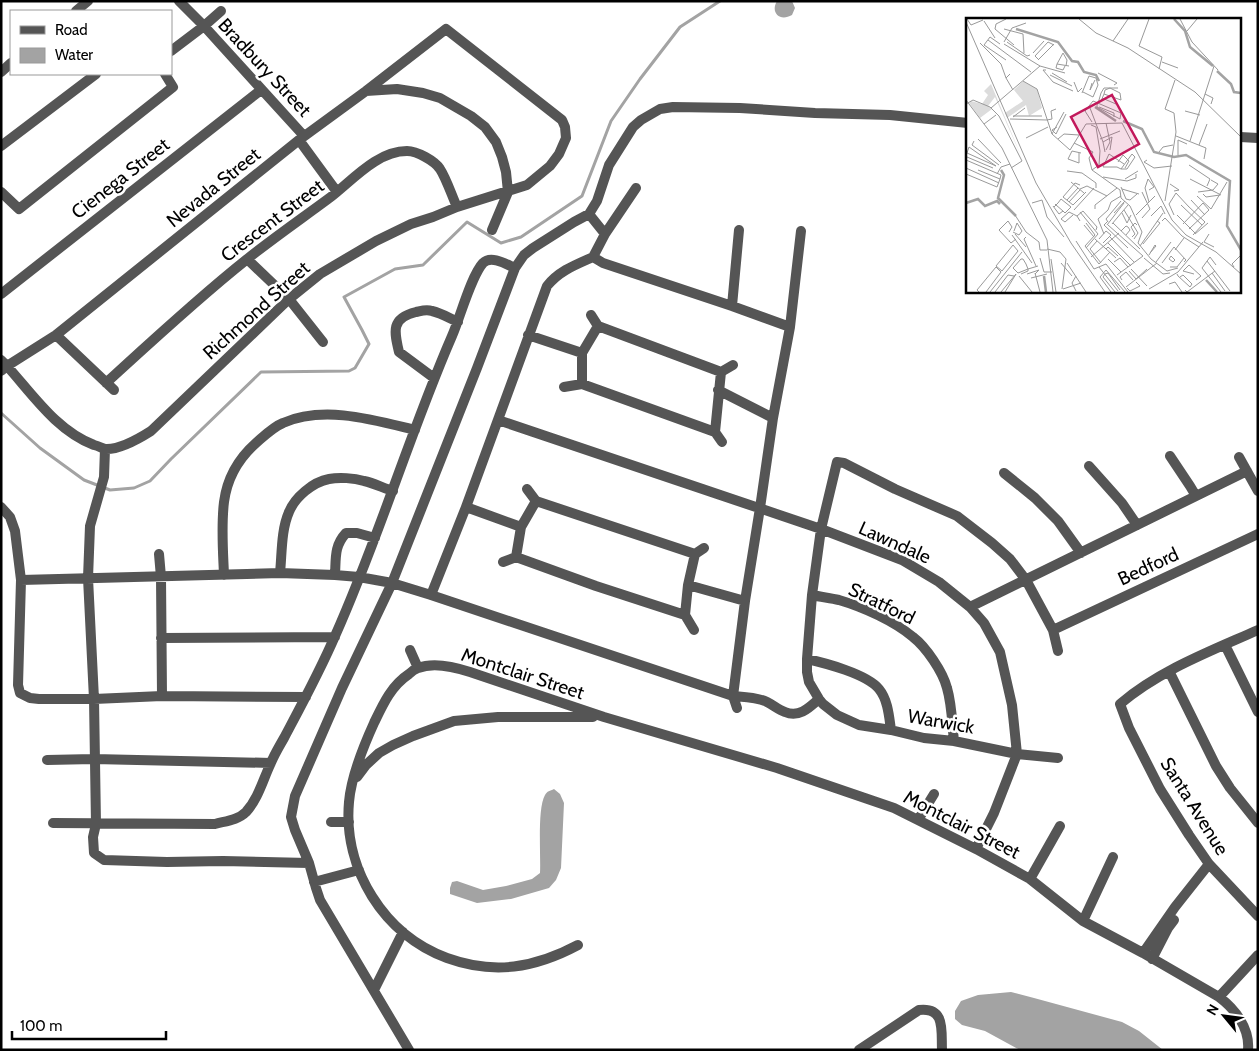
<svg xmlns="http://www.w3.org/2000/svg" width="1259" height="1051" font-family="Cabin,sans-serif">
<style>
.water{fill:#a3a3a3}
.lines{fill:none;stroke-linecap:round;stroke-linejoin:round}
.stream{stroke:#a3a3a3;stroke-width:3}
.minor{stroke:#555;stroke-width:10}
.labels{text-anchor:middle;stroke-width:5;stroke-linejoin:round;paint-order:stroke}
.street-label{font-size:19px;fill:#000;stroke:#fff}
.inset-river{fill:none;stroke:#a3a3a3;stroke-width:2.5}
.inset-road{fill:none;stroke:#999;stroke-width:1}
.view{fill:#c2185b;fill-opacity:0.15;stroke:#c2185b;stroke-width:2.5}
.inset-edge{fill:none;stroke:#000;stroke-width:2.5}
</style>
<rect width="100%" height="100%" fill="#fff"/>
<!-- water -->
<path class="water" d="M777,1h15l3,7 -3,7c-12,7 -22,-2 -15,-14z
M554,789l6,5 4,9 -3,65 -5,12 -7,8 -38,11 -34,4 -27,-9v-6l2,-6 5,-1 26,9 23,-4 26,-7 8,-6c1,-17 -3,-64 5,-78 2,-4 5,-4 9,-6z
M1011,992l23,6 88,24 17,9 24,19h-143l-35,-19 -23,-6 -7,-6v-8l6,-10 17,-6z"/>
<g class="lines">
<!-- stream -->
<path class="stream" d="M1,413l39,35 44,32 26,10 24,-2 16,-7 21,-22 90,-87 88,-1 6,-3 14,-24 -7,-14 -18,-33 51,-28 28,-4 44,-43 34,21 20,-6 61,-41 29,-75 29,-42 40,-52 40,-26"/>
<!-- minor -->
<path class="minor" d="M179,1l25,25 100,110
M76,11l12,-10
M171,51l33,-25 17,-15
M1,72l10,-9
M366,91l31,-2 26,4 17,5 31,18 14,11 11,15 6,15 4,15 2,20 -16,38
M1240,137l18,1
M299,140l38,52
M1,146l95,-72
M1,192l18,17 154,-122 -8,-13
M589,214l16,20
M593,257l10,6 129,43 58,21
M247,259l42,40 34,43
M1,294l260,-204
M732,306l7,-76
M591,315l7,11
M598,326l123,46 -6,60 -133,-48v-31z
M56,335l58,55
M528,335l54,18
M1,360l6,6c26,29 50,65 87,79 4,1 8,3 11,4 14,1 35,-11 46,-18l138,-132 31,-25 56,-33 35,-17 22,-7 24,-10 70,-22 23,-19 9,-12 7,-16 -1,-11 -3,-7 -116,-91 -80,62 -67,49 -243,195 -49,31 -6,5
M721,372l12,-7
M434,378l-35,-26c-5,-21 -8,-34 17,-40 5,-1 10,-3 16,-1 9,2 17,7 26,11
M106,383c46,-42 91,-84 140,-123 26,-21 55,-41 82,-61 23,-17 48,-48 79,-48 10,0 28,10 33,18 6,9 12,27 17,38
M564,387l18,-3
M718,390l55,28
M498,420l323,109 81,31 37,22 31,25 14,16 16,29 12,53 5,49 -23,59 -18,36
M715,432l7,10
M105,449l-1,28 -14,49 -2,52 6,121 2,125 -3,13 1,16 10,7 63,2 56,-1 86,2
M1170,456l20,30 6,10
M1239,457l19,34
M1089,466l33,37 15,22
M1004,473l31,25 23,23 23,32
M527,489l9,12
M536,501l159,53 -7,31 -3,30 -89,-29 -80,-29 5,-30z
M1,507l9,10 5,14 6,49 -3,105 2,8 10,5 9,1h55l68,-3 144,1
M466,507l55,20
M159,554l2,23 1,119
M695,554l9,-6
M503,562l13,-5
M280,573c2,-19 1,-43 9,-61 6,-15 24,-30 40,-33 10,-2 25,-1 35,2 10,2 19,7 29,10
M224,575c-1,-24 -3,-49 0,-73 3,-23 14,-43 32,-59 8,-7 17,-16 27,-20 41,-18 91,-3 132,7
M335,575c1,-17 -1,-29 11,-42h11l18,5
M21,580l259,-7 55,2 24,2 33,6 39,12 302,101c12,1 24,1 34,6 6,3 12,8 18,10 14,6 24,-4 34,-13
M688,585l57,16
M431,595l35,-88 81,-221c12,-15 28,-21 46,-29l12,-23 31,-46
M812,595c9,2 18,3 27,5 24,7 55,21 74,37 13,10 30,35 34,51 5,17 5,35 7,53
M970,607l277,-136
M685,615l9,15
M1053,630l205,-96
M1258,630c-47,21 -98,40 -138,74l9,24 31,61 29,46 20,29 49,52
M161,638l174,-1
M1225,645l33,67
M410,650l8,18
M1058,651l-5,-21 -27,-50 -16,-21 -18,-16 -35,-27 -62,-27 -51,-26 -7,-1 -16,67 -9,66 -5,64v13l2,10 10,17 4,5 14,11 22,10 32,5 33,8 30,3 63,13 41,4
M807,659c18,4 60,15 72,30 9,11 10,27 12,41
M1169,671l47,95 14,22 28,35
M737,708l-4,-12 12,-95 15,-93 13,-90 17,-91 11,-96
M47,760l47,-1 177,4
M357,777l9,-12 13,-12 14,-8 20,-9 41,-15 44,-4h95
M918,820l16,-26
M331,822h18
M53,823l162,1c11,-3 23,-4 31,-12 12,-13 17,-32 24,-47 4,-10 9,-18 14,-27 18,-34 36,-67 51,-102 44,-98 74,-201 117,-300 8,-18 19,-60 31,-73 8,-8 23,1 32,5
M1030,879l30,-53
M314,882l45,-12
M1083,921l30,-64
M578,945c-43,23 -84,30 -131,13 -63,-23 -104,-89 -98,-156 2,-24 15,-57 25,-79 9,-19 17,-37 35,-49 2,-2 6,-5 9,-6 15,-6 37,-1 52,4l134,45 173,51 117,40 82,41 54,30 53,42 60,32 76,44c16,12 31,31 29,53
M1143,953l32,-46 34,-43
M1152,959l16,-31 6,-8
M374,990l29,-58
M1219,997l39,-42
M409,1050l-89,-150 -4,-12 -7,-25 -14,-33 -4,-13 4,-21 47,-108 50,-105 85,-215 38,-100 9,-13 9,-7 41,-26 15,-8 8,-13 12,-36 24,-38 8,-7 19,-11 13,-2 67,1 75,5 75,2 78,8
M859,1050l60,-40c27,-3 22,21 23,40"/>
</g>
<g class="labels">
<!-- street labels -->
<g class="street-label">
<text transform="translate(265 67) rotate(47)" y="7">Bradbury Street</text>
<text transform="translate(120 178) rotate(-38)" y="7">Cienega Street</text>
<text transform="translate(213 187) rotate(-39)" y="7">Nevada Street</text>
<text transform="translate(272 220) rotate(-37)" y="7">Crescent Street</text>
<text transform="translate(256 310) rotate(-42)" y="7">Richmond Street</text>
<text transform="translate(895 542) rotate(24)" y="7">Lawndale</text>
<text transform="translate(1148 566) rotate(-25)" y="7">Bedford</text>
<text transform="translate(882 603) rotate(26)" y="7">Stratford</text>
<text transform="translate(523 673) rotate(18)" y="7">Montclair Street</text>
<text transform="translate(941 721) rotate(10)" y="7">Warwick</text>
<text transform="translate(1195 806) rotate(58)" y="7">Santa Avenue</text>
<text transform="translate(962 824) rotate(27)" y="7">Montclair Street</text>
</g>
</g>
<!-- overview -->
<g transform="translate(966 18)">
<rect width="275" height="275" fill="#fff"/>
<path d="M57,63l14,8 5,19 -13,8 -3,-11 -19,13 -2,-5 18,-12 -9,-11zM25,66l31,74 -27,-61 -7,9 4,3 -12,9 -11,-15 2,-2 11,3 6,-9 -4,-4z" fill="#dcdcdc"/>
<path class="inset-river" d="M208,1l11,12 5,16 23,19M50,11l42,13 14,19 6,1 6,10 12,3 3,6M251,53l14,13 3,8 7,1M129,89l21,14M157,103l19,8 12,23 20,5 12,-2 44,26 -3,45 14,24M35,152l3,5 -6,23 18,18M0,185l12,-4 7,7 12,-5 3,3M78,258l2,16M240,262l11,12"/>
<path class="inset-road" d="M1,1l4,6 12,-5M40,1l-10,5 -1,5 19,16M113,1l17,14 32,15 67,44 46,45M183,1l-10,27 23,11 -3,12M214,1l12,23 26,28M18,3l11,17M0,4l70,161 35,60 34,49M38,11l19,5 1,19M221,13l10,-12M22,22l43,32M147,23l15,-22M38,24l8,-14 14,-5M41,24l20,14 3,-1M14,25l21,21 5,14M34,26l-10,-7 -6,8 22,15M38,26l36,22 25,7M67,35l11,-12M72,42l16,-16M73,42l-4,-4 13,-14 6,3M196,44l16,6M91,46l6,-11 4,7 -1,6M99,48l-2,4 -7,-2 1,-4 12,2M80,52h-3l10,12 20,9M86,55l15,9M132,55l19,10 -3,2M44,56l-4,4 7,12M84,57l22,11M57,63l14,8 15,45 18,16 16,-26 36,-1 50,97 14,15 30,17 25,22M108,64l4,10 4,-4M126,65l-2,7 5,-10M116,75l7,-17 7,2 2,7 -5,12 -10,-5M239,76l8,4 -2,6M136,80l14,6M0,82l36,48 45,92 6,52M135,83l3,-7 1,-4 5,-2 10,5 1,7 -17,-6M0,86l7,-4 17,7 9,9 23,45 -11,7M133,89l15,6v4M25,90l49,-42M124,90l13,34M219,93l15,4M47,98h29M47,99l12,-9M44,101l37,1M81,102l5,-1 -1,-8 5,-2M126,104l-7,-11 8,-10 5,2 2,1 21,9 -1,6 -23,-12v-2l1,-2 1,-3 2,-7 3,-5h14M18,106l12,-9M125,107l5,2 4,24 -1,14 -7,5M91,109l-5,3 4,4 10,-20M86,116l12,-22M210,118l30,12 -2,11M60,120l22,-11M12,121l23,24M92,121l6,-5 15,1M134,121l20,-8M8,123l-2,4 27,20M224,123l24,-75M108,125l19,9 -4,6 3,12 28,20 1,8 9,8 12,26 -4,11 13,16 16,12 11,-3M233,127l8,-21M140,132l4,-8 -4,-19M139,134l-2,-10 9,-5 -2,13M193,134l4,-5 10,-2M113,135v10l-11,-4 4,-8 9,2M212,137v-15l9,4M1,139l26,11M0,142l35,15 -1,4M181,142l-3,2 10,6 18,-2M152,144l5,-7 6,6 -4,7M223,147l21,14 -3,7M30,148l-29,-13 2,-6 27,19M151,149h-14l6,-13 15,10M151,149l4,2h6l8,-12 -3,-3 -11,15M0,150l33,15M101,153l15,2 14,10v5M0,156l31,13 3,-8 -22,-9M31,156l4,-7 9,-3M137,159l24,4 9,-3v-4M159,161l13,-8M224,161l31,16M105,164l13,11M204,166l9,6 -5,1M114,167l-5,-2 -12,14 10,8 13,-13M155,169l5,12 4,1 7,-6M114,171l7,-3 20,10M156,171l17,5M183,172l5,-3 -6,-8 -3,9 4,14M176,174l8,17 -8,9M232,174l15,-2 5,-6 -7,-4M237,176l3,3 14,-2M231,178l14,13 16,-27M101,182l11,-12M225,182l14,15M199,183l11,-69 -2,-19 -9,-4 10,-29M103,184l11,-12M66,185l10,-3 5,17 17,20M215,187l21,20M87,188l6,8 4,-3M222,188l17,16 -12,13M88,189l4,-4 3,-4 10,8 -6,6 -2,-2 -7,-6 -1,-1M129,191v-4l22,-17M108,192l20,-22M158,192l14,23 -4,6M114,194l18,22 -12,14M148,195l11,-12M156,195l5,10 4,-8M49,197l11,17 13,10 1,8h7M170,197l19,-19M208,197l-5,-11 7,-11 13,14M211,197l18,18M185,198l10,-10 4,8M95,201l8,-7 8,4M95,201l4,3 8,-7M114,203l-3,-5 6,-5 14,16 -1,3M142,203l-4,4 24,23M196,203l3,-3 17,18 17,11M142,204l-2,-3 15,-18M120,205l9,12 -10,11 14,18 11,-12M147,205l27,26M146,206l16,-19M217,206l20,-21 6,7 -20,19M118,207l10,12M141,207l17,-22M142,207l35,31 -26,19M155,213l5,-5 2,1 2,3 -4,5M43,214l3,-5 -4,-6 -9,9 12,13 5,-4M47,214l6,3 3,-4 -5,-8 -3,8M49,216l11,13M138,216l-6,-15 10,-9 3,-8 10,-6M229,216l13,-11M243,216l-5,8 10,5M46,217l20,28M60,219l-2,2 12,27M144,219l24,25M166,219l3,-3 -4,-7 4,-4 2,2M129,221l21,19M133,221l7,-8 5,4 -8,8M110,223l18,28 12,-5 22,28M131,223l-7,8 11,14M142,225l23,23M177,226l17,-21 -3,-2M47,227l5,6 -16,20 -6,-5zM174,228l23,-33M81,231l13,3 6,7 -4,30M140,231l2,-2 10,9M209,232l9,-12M183,237l6,-10 1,1 -6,7M205,238l4,4 -2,2 -4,-3zM125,239l28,-24M74,240l4,14h8M178,240l19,16 7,-1M85,241l5,33M142,241l13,13M241,243l23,30M148,244l6,-4 8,9M190,244l15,-20M95,245l11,13M101,245l19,29M196,245l12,-16 12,13 -2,2M250,247l-6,-8 -8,11 19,24M133,249l19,24M204,249h7l7,-9M268,249l-2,-3 9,-9M165,251l16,17M163,253l7,8 11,-10M69,255l5,19M246,255l13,18M55,256l7,-3v-2l-2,-5 -3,-5h-2l-8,9 5,5 10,-4 10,-3M61,256l12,-4 -4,4M139,256l3,-1 12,17M139,256l-2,3 12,15M211,256l1,2 12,11 2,-3 -9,-9 -3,2M228,256l-11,-3 6,-6 12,11 -5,4M53,258l13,16M65,260l16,-4M156,262l-2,-3 6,-5 7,8M203,266l6,-2 7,10M160,269l31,-24M161,270l3,3 10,-5 -4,-4M97,271l18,-6M183,271l29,-17 25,-30M219,272l2,2 28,-21M110,273l-4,-8 4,-7M13,274l-2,-2 19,-23 5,5 -15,20M24,274l32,-40M29,274l13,-17 6,1M35,274l15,-18 -11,18M145,274l-11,-15 6,-7 19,22"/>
<path class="view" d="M146,77l27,49 -41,23 -27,-50z"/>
<rect width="275" height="275" class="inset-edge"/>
</g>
<!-- border -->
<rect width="1259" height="1051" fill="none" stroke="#000000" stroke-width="5"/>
<!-- legend -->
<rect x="10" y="10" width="162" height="65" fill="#ffffff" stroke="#999999"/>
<rect x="20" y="26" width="25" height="8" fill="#555555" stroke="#999999"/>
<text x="55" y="35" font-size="15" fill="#000000">Road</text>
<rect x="20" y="48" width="25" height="15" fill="#a3a3a3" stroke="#999999"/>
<text x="55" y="60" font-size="15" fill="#000000">Water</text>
<!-- north arrow -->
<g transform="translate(1224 1016) rotate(299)" stroke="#ffffff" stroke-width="4" paint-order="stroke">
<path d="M0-4L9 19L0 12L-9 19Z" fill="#000000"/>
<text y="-8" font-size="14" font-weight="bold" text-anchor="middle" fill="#000000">N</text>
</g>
<!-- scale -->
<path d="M12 1031v8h154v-8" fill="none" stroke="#000000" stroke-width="2.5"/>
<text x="20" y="1031" font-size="15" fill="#000000" stroke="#ffffff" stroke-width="4" paint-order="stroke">100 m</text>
</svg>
